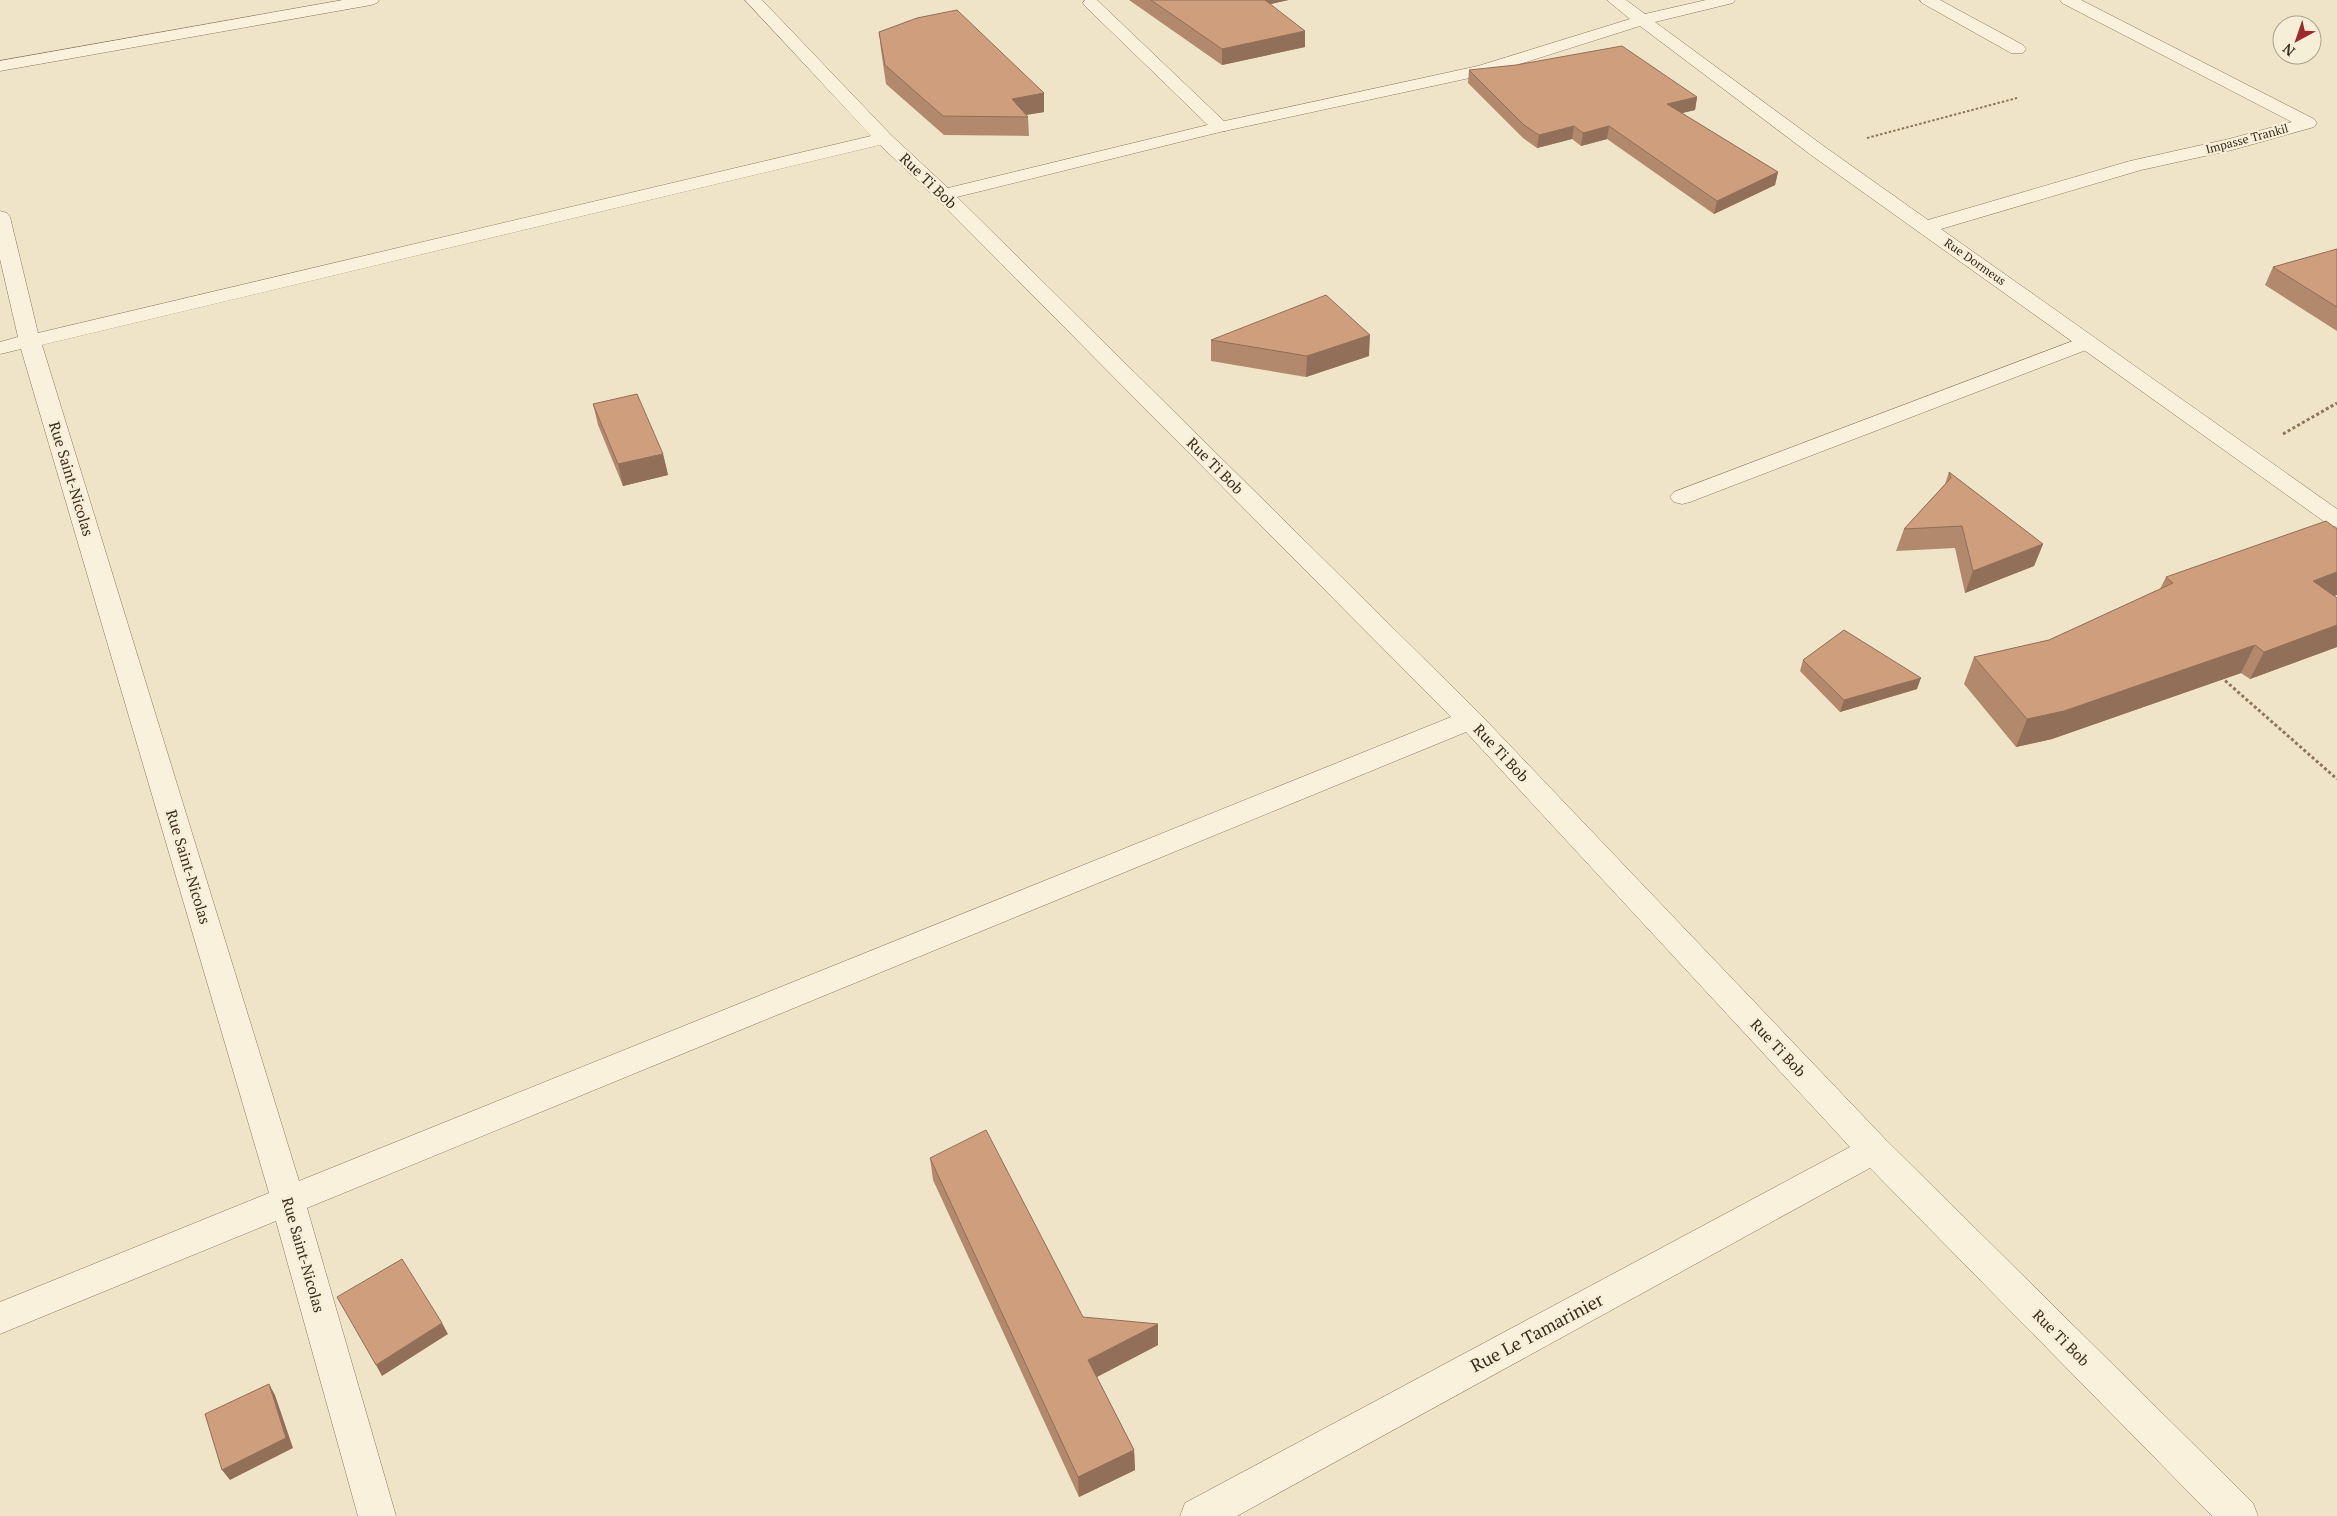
<svg xmlns="http://www.w3.org/2000/svg" width="2337" height="1516" font-family="'PT Serif',serif">
<style>
.lines{fill:none;stroke-linecap:round;stroke-linejoin:round}
.lane-casing{stroke:#8d765c;stroke-width:1}
.street-casing{stroke:#8d765c;stroke-width:1}
.path-far1{stroke:#8d765c;stroke-width:2;stroke-dasharray:2.5 2;stroke-linecap:butt}
.path{stroke:#8d765c;stroke-width:3;stroke-dasharray:3 2.5;stroke-linecap:butt}
.lane{fill:#faf1dc;fill-rule:evenodd}
.street{fill:#faf1dc;fill-rule:evenodd}
.wall{fill:#b2896c}
.shaded-wall{fill:#916f58}
.building{fill:#cf9f7d;stroke:#916f58}
.labels{text-anchor:middle;stroke-width:4.5;stroke-linejoin:round;paint-order:stroke}
.far-street-label{font-size:12px;fill:#3d2e20;stroke:#f7eed8}
.street-label{font-size:15px;fill:#3d2e20;stroke:#f7eed8}
.near-street-label{font-size:18px;fill:#3d2e20;stroke:#f7eed8}
</style>
<rect width="100%" height="100%" fill="#f0e4c8"/>
<g class="lines">
<defs>
<path id="lane" d="M1085,0h12l129,123 3,4 -3,4h-12l-129,-125 -2,-3z
M1920,0h20l83,45 3,4 -3,4h-12l-89,-50z
M2086,336l8,1 3,5 -3,5 -404,155 -8,2 -8,-2 -4,-5 4,-5z"/>
<path id="street" d="M343,0h36l-2,3 -6,2 -371,66v-10z
M745,0h17l129,135 57,53 272,-66 258,-56 152,-47 -23,-19h19l19,14 61,-14h29l-2,3 -78,19 170,125 103,73 202,-59 99,-22 63,-17 -230,-119 -2,-3h21l233,119 3,4 -3,4 -82,23 -91,20 -200,59 396,280v18l-8,-2 -518,-370 -171,-129 -152,48 -268,58 -263,65 523,517 406,426 367,363 5,13h-46l-342,-348 -633,348h-57l5,-13 665,-356 -384,-415 -1159,476 89,308h-38l-82,-295 -276,113v-32l269,-109 -248,-844 -21,5v-12l18,-5 -18,-78v-48l7,2 3,4 28,116 833,-197zM880,145l57,54 514,518 -1152,464 -257,-836z"/>
</defs>
<!-- lane casing -->
<use href="#lane" class="lane-casing"/>
<!-- street casing -->
<use href="#street" class="street-casing"/>
<!-- path-far1 -->
<path class="path-far1" d="M1867,138l150,-40"/>
<!-- path -->
<path class="path" d="M2283,434l54,-31
M2221,677l116,102"/>
<!-- lane -->
<use href="#lane" class="lane"/>
<!-- street -->
<use href="#street" class="street"/>
</g>
<!-- wall -->
<path class="wall" d="M1129,0h160l-19,4 35,43 -83,18z
M879,32l165,61v19l-18,3 2,2 1,19 -85,-1 -58,-51 -5,-34z
M1469,70l228,27 -2,13 -13,3 96,59 -3,13 -61,29 -107,-75 -26,7 -9,-7 -35,9 -14,-10 -55,-55z
M2337,249v82l-72,-46 8,-18z
M1211,340l158,16 -63,21 -95,-16z
M593,404l70,50 5,21 -45,11 -25,-61z
M1949,472l94,72 -9,22 -69,27 -10,-45 -59,3 8,-22 41,-45z
M2337,529v66l-3,1 3,2v49l-87,32 -9,-6 -189,66 -36,8 -52,-63 10,-27 75,-17 111,-51 6,-12z
M1803,660l114,29 -77,23 -40,-41z
M930,1158l153,159 75,28 -61,32 37,73 1,20 -56,27 -146,-317z"/>
<!-- shaded-wall -->
<path class="shaded-wall" d="M1255,0h33l-34,8z
M1305,31v16l-83,18v-16z
M1044,93v19l-31,5 -1,-18z
M1697,97l-2,13 -30,7 2,-13z
M1574,126l-2,13 -35,9 2,-13z
M1609,126l-2,13 -26,7 2,-13z
M1778,172l-3,13 -61,29 3,-13z
M1370,335l-1,21 -63,21 1,-21z
M663,454l5,21 -45,11 -5,-22z
M2043,544l-9,22 -69,27 8,-22z
M2337,572v23l-38,13 14,-27z
M2337,625v22l-87,32 14,-27z
M2255,645l-14,28 -189,66 -36,8 11,-28z
M1921,678l-4,11 -77,23 4,-12z
M442,1323l6,11 -66,42 -6,-11z
M1158,1324v21l-69,36 -1,-21z
M269,1384l6,11 18,53 -63,32 -8,-10z
M1134,1450l1,20 -56,27 -1,-20z"/>
<!-- building -->
<path class="building" d="M1151,0h114l40,31 -83,18z
M957,10l87,83 -32,6 16,18 -85,-1 -58,-51 -6,-33 38,-14z
M1622,46l75,51 -30,7 111,68 -61,29 -108,-75 -26,7 -9,-7 -35,9 -15,-10 -55,-55 47,-5z
M2337,249v58l-64,-40z
M1326,295l44,40 -63,21 -96,-16z
M637,394l26,60 -45,10 -25,-60z
M1949,472l94,72 -70,27 -11,-45 -58,3 47,-51z
M2326,521l11,8v43l-24,9 24,17v27l-73,27 -9,-7 -191,66 -37,8 -53,-62 75,-17 124,-57 -7,-6z
M1844,630l77,48 -77,22 -41,-40z
M986,1130l97,187 75,7 -70,36 46,90 -56,27 -148,-319z
M402,1259l40,64 -66,42 -39,-68z
M269,1384l17,54 -64,32 -17,-56z"/>
<g class="labels">
<!-- far-street labels -->
<g class="far-street-label">
<text transform="translate(2247 139) rotate(-15)" y="4">Impasse Trankil</text>
<text transform="translate(1975 262) rotate(35)" y="4">Rue Dormeus</text>
</g>
<!-- street labels -->
<g class="street-label">
<text transform="translate(928 181) rotate(44)" y="5">Rue Ti Bob</text>
<text transform="translate(1215 466) rotate(45)" y="5">Rue Ti Bob</text>
<text transform="translate(71 479) rotate(73)" y="5">Rue Saint-Nicolas</text>
<text transform="translate(1501 753) rotate(47)" y="5">Rue Ti Bob</text>
<text transform="translate(188 867) rotate(73)" y="5">Rue Saint-Nicolas</text>
<text transform="translate(1778 1048) rotate(47)" y="5">Rue Ti Bob</text>
<text transform="translate(303 1255) rotate(74)" y="5">Rue Saint-Nicolas</text>
<text transform="translate(2061 1338) rotate(45)" y="5">Rue Ti Bob</text>
</g>
<!-- near-street labels -->
<g class="near-street-label">
<text transform="translate(1537 1333) rotate(-28)" y="6">Rue Le Tamarinier</text>
</g>
</g>
<!-- north arrow -->
<g transform="translate(2297 40) rotate(220)"><circle r="24" fill="#f7eed8" stroke="#ada18e"/>
<path d="M0-4L9 19L0 12L-9 19Z" fill="#9e2a2b"/>
<text y="-8" font-size="14" font-weight="bold" text-anchor="middle" fill="#3d2e20">N</text>
</g>
</svg>
